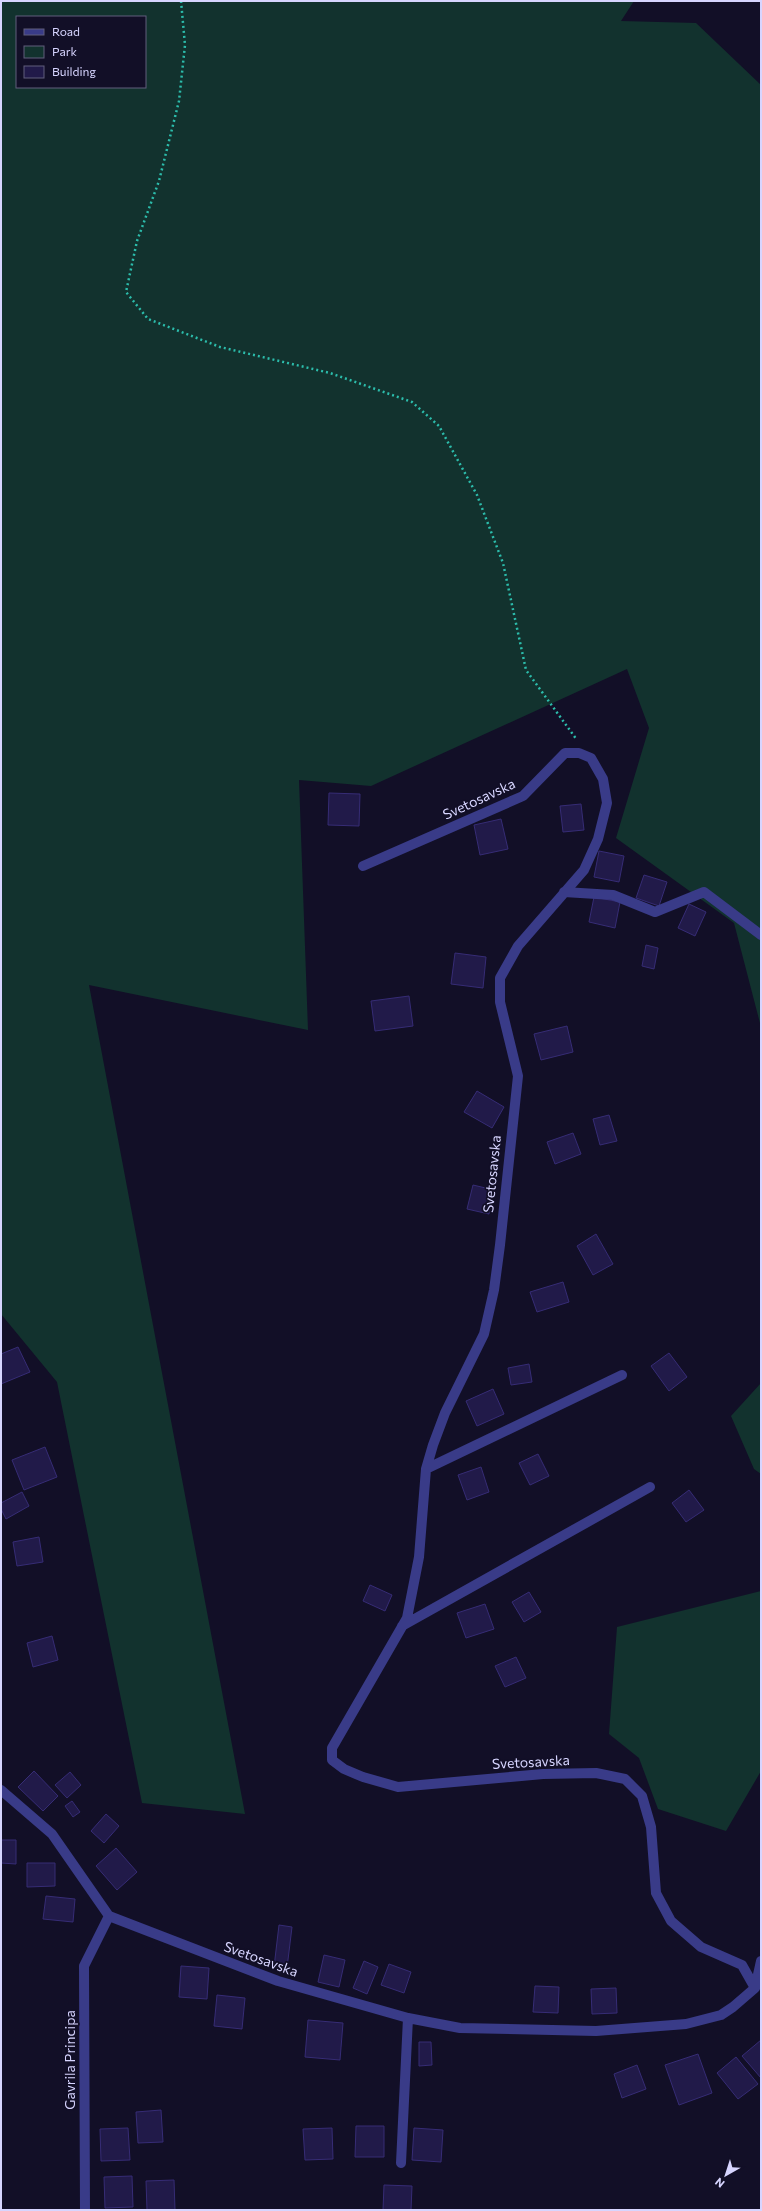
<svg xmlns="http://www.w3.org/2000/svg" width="762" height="2211" font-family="Commissioner,sans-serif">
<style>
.green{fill:#12322e;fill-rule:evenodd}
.building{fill:#211a49;stroke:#362c75}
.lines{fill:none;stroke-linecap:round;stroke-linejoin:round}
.path{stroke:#2cbcab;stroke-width:2.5;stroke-dasharray:2 3;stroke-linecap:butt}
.street{stroke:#393b88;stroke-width:10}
.labels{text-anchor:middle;stroke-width:3.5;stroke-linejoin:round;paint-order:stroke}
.street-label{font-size:14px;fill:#d7d5ff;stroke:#120f27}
</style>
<rect width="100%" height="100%" fill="#120f27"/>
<!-- green -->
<path class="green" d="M1,1h633l-13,20 75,2 65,62v942l-27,-104 -118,-85 33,-110 -22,-59 -256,117 -72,-6 9,250 -219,-45 156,829 -103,-11 -85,-421 -56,-68zM17,17h128v70h-128z
M761,1383v91l-7,-5 -23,-53z
M761,1591v180l-35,60 -68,-22 -19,-51 -30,-24 8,-107z"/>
<!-- building -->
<path class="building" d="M329,793l31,1 -1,32 -31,-1z
M581,804l3,26 -21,2 -3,-26z
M501,819l7,30 -28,6 -6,-30z
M599,851l25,5 -5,26 -25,-5z
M644,875l23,7 -8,24 -23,-8z
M594,897l26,5 -5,26 -26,-6z
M689,904l17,8 -11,24 -17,-8z
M646,945l12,3 -4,21 -12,-3z
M455,953l31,4 -3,31 -32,-4z
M409,996l4,30 -38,5 -4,-30z
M567,1026l6,26 -32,8 -7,-26z
M477,1091l27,16 -12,21 -28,-16z
M609,1115l8,26 -17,4 -7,-26z
M573,1133l8,21 -26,10 -8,-22z
M473,1185l21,5 -5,24 -22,-5z
M596,1234l17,30 -20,11 -16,-29z
M563,1282l6,20 -32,10 -7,-20z
M18,1347l12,25 -29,12v-30z
M669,1353l18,24 -18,14 -18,-25z
M529,1364l3,18 -21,3 -3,-17z
M493,1389l11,25 -27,12 -11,-25z
M45,1447l12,30 -33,13 -12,-30z
M538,1454l11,22 -19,9 -11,-22z
M481,1467l8,25 -22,8 -9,-25z
M689,1490l15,20 -18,12 -14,-19z
M22,1492l7,14 -23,13 -5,-10v-6z
M39,1537l4,25 -26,4 -4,-24z
M370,1585l22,10 -7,16 -22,-10z
M529,1592l12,20 -17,10 -12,-20z
M485,1604l9,25 -28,9 -9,-25z
M52,1636l6,24 -25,7 -6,-24z
M516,1657l10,21 -21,9 -10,-21z
M34,1771l24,25 -15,15 -25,-24z
M70,1772l11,13 -14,13 -12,-13z
M72,1801l8,11 -7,5 -8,-11z
M106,1814l13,12 -15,17 -13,-12z
M1,1840h15v24l-15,-1z
M116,1848l21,24 -20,18 -21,-24z
M27,1863h28v23l-28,1z
M46,1896l29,3 -2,23 -30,-3z
M279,1925l13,2 -5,41 -13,-1z
M324,1955l21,5 -6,27 -21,-5z
M364,1961l14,6 -11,27 -14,-6z
M389,1964l22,8 -7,21 -23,-8z
M181,1966l28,2 -2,31 -28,-2z
M535,1986l24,1 -1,26 -25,-1z
M616,1988l1,25 -25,1 -1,-25z
M217,1995l28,3 -3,31 -28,-3z
M308,2020l35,3 -3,37 -35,-3z
M761,2040v38l-19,-22z
M419,2042h12l1,23 -13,1z
M698,2054l14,39 -33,12 -14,-40z
M736,2057l22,27 -20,15 -21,-26z
M637,2065l9,24 -24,9 -8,-24z
M161,2110l2,32 -25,1 -2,-31z
M356,2126h28v31h-29z
M128,2128l2,32 -29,1 -1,-32z
M332,2128l1,31 -28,1 -2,-31z
M414,2128l29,2 -2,32 -29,-2z
M132,2176l1,31 -28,1 -1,-31z
M174,2180l1,30h-28l-1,-29z
M384,2185l28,1 -1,24h-28z"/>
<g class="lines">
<!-- path -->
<path class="path" d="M181,1l4,44 -6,56 -20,80 -22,60 -11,51 22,27 72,28 110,26 82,29 27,24 38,69 26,68 23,107 51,70"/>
<!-- street -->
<path class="street" d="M564,892l49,3 42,17 49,-20 57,43
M426,1469l196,-94
M402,1626l248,-139
M1,1790l51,44 57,82
M109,1916l169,65 130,37 52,10 136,3 90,-7 35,-9 12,-8 22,-19 -13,-23 -41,-18 -30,-26 -15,-28 -5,-66 -9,-31 -17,-17 -29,-6 -53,1 -145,13 -35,-10 -19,-8 -12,-9v-12l75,-130 12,-61 7,-88 7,-24 12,-32 39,-79 10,-44 6,-45 18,-169 -18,-74v-24l18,-32 66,-76 14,-31 9,-36 -4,-24 -12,-21 -12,-5h-14l-42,43 -160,70
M755,1988l6,-27
M401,2163l7,-145
M85,2210l-1,-244 25,-50"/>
</g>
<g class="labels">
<!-- street labels -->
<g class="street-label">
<text transform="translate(479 799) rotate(-25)" y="5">Svetosavska</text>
<text transform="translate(492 1174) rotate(-84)" y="5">Svetosavska</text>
<text transform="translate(531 1762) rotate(-3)" y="5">Svetosavska</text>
<text transform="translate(261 1959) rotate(20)" y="5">Svetosavska</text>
<text transform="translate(70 2060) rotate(-90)" y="5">Gavrila Principa</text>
</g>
</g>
<!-- border -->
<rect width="762" height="2211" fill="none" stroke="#d7d5ff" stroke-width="4"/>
<!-- legend -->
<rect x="16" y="16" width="130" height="72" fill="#120f27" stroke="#615e7d"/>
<rect x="24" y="29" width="20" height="6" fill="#393b88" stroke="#615e7d"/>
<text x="52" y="36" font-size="12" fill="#d7d5ff">Road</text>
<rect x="24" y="46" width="20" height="12" fill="#12322e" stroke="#615e7d"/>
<text x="52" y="56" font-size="12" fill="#d7d5ff">Park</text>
<rect x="24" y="66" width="20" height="12" fill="#211a49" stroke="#615e7d"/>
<text x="52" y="76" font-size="12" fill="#d7d5ff">Building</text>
<!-- north arrow -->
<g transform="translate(726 2175) rotate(219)" stroke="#120f27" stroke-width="3" paint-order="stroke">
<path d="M0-3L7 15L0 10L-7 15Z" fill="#d7d5ff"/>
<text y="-6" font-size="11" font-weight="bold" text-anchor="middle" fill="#d7d5ff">N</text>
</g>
</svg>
